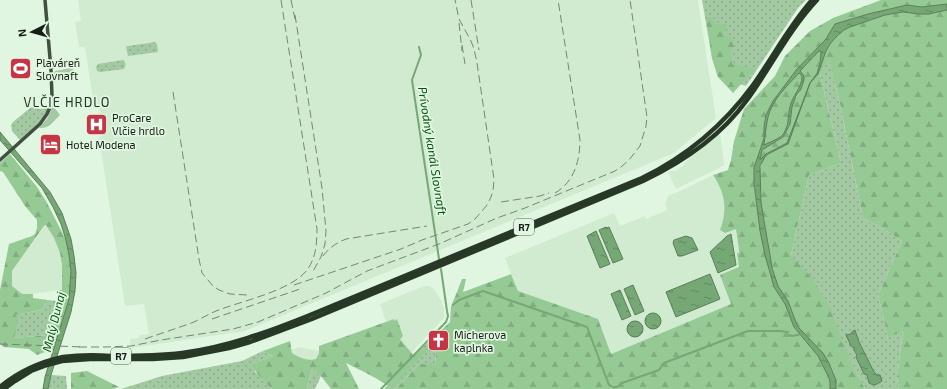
<svg xmlns="http://www.w3.org/2000/svg" width="947" height="389" font-family="'Exo 2',sans-serif">
<style>
.built{fill:#d1ebd0}
.grass{fill:url(#grass-dots);fill-rule:evenodd}
.forest{fill:url(#forest-firs);fill-rule:evenodd}
.park{fill:url(#park-tufts)}
.water{fill:url(#water-ripples);stroke:#5a7f59;fill-rule:evenodd}
.lines{fill:none;stroke-linecap:round;stroke-linejoin:round}
.canal{stroke:#76a875;stroke-width:2}
.major{stroke:#425042;stroke-width:3.5}
.highway{stroke:#283827;stroke-width:4.5}
.rail{stroke:#778477;stroke-width:1;stroke-dasharray:8 4;stroke-linecap:butt}
.labels{text-anchor:middle;stroke-width:3.5;stroke-linejoin:round;paint-order:stroke}
.shield{fill:#e1f6e1;stroke:#545f54;stroke-width:1}
.shield-label{font-size:10px;font-weight:bold;fill:#171e17}
.poi-label{font-size:11px;fill:#171e17;stroke:#e1f6e1;text-anchor:start}
.water-label{font-size:12px;font-style:italic;fill:#045310;stroke:#e1f6e1}
.quarter-label{font-size:13px;letter-spacing:1px;fill:#253524;stroke:#e1f6e1}
</style>
<defs>
<pattern id="grass-dots" width="8" height="8" patternUnits="userSpaceOnUse"><rect width="8" height="8" fill="#a3c9a2"/><path d="M2 2h.1M6 6h.1" fill="none" stroke="#8cac8b" stroke-width="1.8" stroke-linecap="round"/></pattern>
<pattern id="forest-firs" width="22" height="20" patternUnits="userSpaceOnUse"><rect width="22" height="20" fill="#96ca95"/><path d="M5 1l3.5 6h-7zM16 11l3.5 6h-7z" fill="#81ad80"/></pattern>
<pattern id="park-tufts" width="24" height="20" patternUnits="userSpaceOnUse"><rect width="24" height="20" fill="#a3c9a2"/><path d="M3 7l-1-3M5 7V3M7 7l1-3M15 17l-1-3M17 17v-4M19 17l1-3" fill="none" stroke="#8cac8b"/></pattern>
<pattern id="water-ripples" width="26" height="14" patternUnits="userSpaceOnUse"><rect width="26" height="14" fill="#76a875"/><path d="M2 4q2-2 4 0t4 0M15 11q2-2 4 0t4 0" fill="none" stroke="#60885f"/></pattern>
</defs>
<rect width="100%" height="100%" fill="#e1f6e1"/>
<!-- built -->
<path class="built" d="M78,0h620l18,118 -42,35 -429,178 -114,17 -1,-9 9,-1v-3l10,-1 -5,-30 -19,2 -26,-169 3,-1v-2l-3,-28h-5l-9,-59h-6l-4,-25 6,-1z
M720,134l4,29v2l-5,3 -43,21 -8,-17 3,-1h5l4,-4h2l3,-5z
M713,175l8,14 4,13v10l-2,10 -3,8 16,-1 3,21v3h-2l2,14 -8,37 -120,50 -13,-35 -80,-28 -13,-33 109,-45 6,13 25,-10 1,3 21,-9 -2,-5 3,-9 10,-4z
M46,225l8,13 6,15 2,12v25l-40,5 -10,-9v-15z
M424,286h5l5,3 8,13 2,8v7l-1,2 -32,34 -11,-14 -3,-20 -3,2v-2l-8,3 -6,-18z
M298,347l21,4v2l-3,6 -6,1 -10,-2 -8,-5v-3z"/>
<!-- grass -->
<path class="grass" d="M702,0h104l-8,8 -52,78 -28,-9 -6,-19z
M155,42l2,2 1,8 -30,4 -2,-9 2,-1z
M829,59l10,40 24,119 19,10 20,13 -24,54 10,43 15,-8 -6,47 2,12h-34l-74,-134 18,-80 32,-12 -21,-89zM855,330l4,12 15,30 3,3v9l-4,1 -4,-2 -2,-8 -3,-1 -8,-17 1,-2c-3,-3 -2,-7 -7,-10v-3l-4,-7 5,-1z
M123,60c3,2 3,6 1,9l-24,3 -3,-1 -1,-4 2,-3z
M48,105h2l-4,9 -5,8 -21,18 -8,-9 -1,-6 2,-3 17,-14 2,-1 10,2z
M58,290h4l-14,45 -34,3 6,-18 -6,-5 27,-5 7,-10 9,1z
M445,331l3,3 -13,13 1,18 -17,-1 -23,25h-12l4,-4 4,3z
M263,351l10,5 -18,7v9l4,3 13,14h-151l41,-13 80,-15z
M312,369l9,7 -6,13h-8z
M51,375l15,1 1,13h-19z"/>
<!-- forest -->
<path class="forest" d="M881,0h66v4l-25,3 -15,-2 -39,9 -33,10 -9,15 -29,30 -24,32 -7,14 -2,12v11l-10,30v15l6,48 5,24 9,32 11,17 9,23 24,29 11,22 1,4v7h-434l23,-25h10l2,-2 5,3 -1,-18 13,-13 -3,-3 -53,58c-14,-11 -30,-18 -46,-26l13,26h-28l-10,-13 -9,-7 -5,20h-35c-6,-6 -16,-16 -19,-22l2,-4 18,-7 -10,-5 27,-10 2,12c8,5 15,8 24,6l3,-6v-7l75,-27v2l3,-2 6,17 -3,3 14,17 36,-34 1,-16 6,-14 5,-13h4l-3,13 48,-18 7,17 80,28 13,35 120,-50 -11,-29 19,-8 -2,-14h2v-3l-3,-21 -11,4 -5,-3c8,-21 5,-37 -7,-55l15,-5 3,-10 3,-19 10,-32 31,-33 10,-20 25,-25 23,-13z
M947,10v379h-48l-2,-12 6,-46 -15,7 -10,-43 24,-54 -20,-13 -19,-10 -24,-119 -10,-39 -9,14 21,89 -32,12 -18,80 21,23 17,28 23,59 13,24h-29c3,-23 -23,-45 -37,-61l-2,-3 -9,-24 -10,-15 -6,-18 -8,-47 -3,-19 -1,-32 2,-8 4,-7 21,-10 1,-3 -1,2 -21,10 -6,7 2,-11 21,-13 7,-13 2,-17 2,-6 5,-8 5,-13 -4,-9 19,-20h2c0,14 -2,20 -11,32l8,-9 8,-23 4,-7 7,-8 7,-6 6,-3 35,-12 18,-3 26,2z
M714,17l1,7h12l-2,7 -3,3 10,3 2,10 -3,4 1,13 23,5 -22,24 -15,-16 -6,-19 -6,-40z
M799,73l3,3c0,12 -10,20 -12,31 -3,11 0,16 -8,27 -4,6 -12,8 -18,12 1,-10 1,-20 4,-29 4,-17 19,-32 31,-44z
M10,154l27,33 9,14 20,39 3,15 2,16 -2,28 -16,50 -16,6 -8,-6 -25,-2 -4,-3v-54l9,-46 23,-8 3,-2 2,-6v-8l-12,-14 -22,-34 -3,-1v-8zM46,225l8,13 6,15 2,12v25l-14,45 -34,3 6,-18 -5,-5 26,-5 7,-10 -15,-2v-4h-11l-10,-8v-15l32,-45z
M87,371l32,16 -6,2h-42v-16z"/>
<!-- park -->
<path class="park" d="M71,68l3,2 1,9 -7,1 -5,-7 2,-2 -3,2 -3,-1 2,2 -1,7 -5,-1 -1,-7 1,-2z
M54,107l6,8c-7,7 -11,14 -21,13l8,-9 5,-11z"/>
<!-- water -->
<path class="water" d="M947,4v6l-18,4h-10l-16,-2 -18,3 -35,12 -6,3 -7,6 -7,8 -4,7 -8,23 -8,9 -22,61 -22,11 -6,11 1,36 3,19 6,34 2,13 6,18 10,15 9,24 2,3 24,25 6,10 7,17v9h-6v-7l-1,-4 -11,-22 -24,-29 -9,-23 -11,-17 -9,-32 -5,-24 -6,-48v-15l10,-30v-11l2,-12 7,-14 24,-32 29,-30 9,-15 33,-10 39,-9 15,2zM819,51h2v1l-1,12 -3,9 -7,10 -23,60 -21,11 -6,6 2,-10 21,-13 7,-13 2,-17 4,-11 5,-7 3,-9v-4l-4,-5zM799,73l3,3c0,12 -10,20 -12,31 -3,11 0,16 -7,27 -4,5 -13,8 -19,11 1,-9 2,-19 4,-28 4,-17 19,-31 31,-44z
M0,132l50,60 12,21 9,26 3,17 2,17 -1,18 -4,21 -20,63 -3,14h-5l2,-12 24,-78 2,-28 -2,-16 -3,-15 -5,-16 -8,-17 -11,-19 -42,-48z
M606,227l1,1 2,-1 14,32 -10,4 -14,-33z
M596,231l14,33 -10,4 -13,-32z
M731,234l5,31 -18,8 -8,-21 17,-16z
M686,236l6,2 6,12 -16,6h-4l-5,-13 1,-3z
M710,274l10,25 -44,18 -10,-25z
M633,285l11,26 -9,4 -11,-26z
M620,290l11,26 -9,4 -11,-26z
M645 321a8 8 0 1 1 16 0a8 8 0 1 1-16 0Z
M627 329a8 8 0 1 1 16 0a8 8 0 1 1-16 0Z
M855,330l4,12 15,30 3,3h3l2,6 -5,3 -4,1 -4,-2 -2,-8 -3,-1 -8,-17 1,-2c-3,-3 -2,-7 -7,-10 0,-4 -3,-6 -4,-10l5,-1 2,-3z"/>
<g class="lines">
<!-- canal -->
<path class="canal" d="M419,47l2,8 -9,25 27,179
M453,305l6,-5 24,-9 104,36 22,58 2,1
M789,335l3,1 10,-2
M662,365l2,-2 84,-32h32l8,1
M613,387h4l5,-4 37,-13 2,-3
M381,389l65,-67 2,-6 -1,-5 -6,-42"/>
<!-- major -->
<path class="major" d="M0,160l40,-36 7,-10 5,-11v-7l-1,-26 -6,-70"/>
<!-- highway -->
<path class="highway" d="M0,387c18,-15 40,-25 63,-30 16,-2 32,-2 48,-1 24,0 47,0 71,-3 45,-6 86,-21 128,-38l332,-137c45,-22 81,-52 111,-93 20,-28 36,-59 59,-85
M4,389l11,-8 16,-10 16,-6 15,-4 28,-2h63l30,-2 46,-9 21,-6 62,-23 331,-138c40,-19 78,-45 104,-81 24,-33 42,-70 70,-100"/>
<!-- rail -->
<path class="rail" d="M291,0l4,19
M471,0l8,50
M295,15l27,173 4,43 -1,13 -4,13 -9,16
M459,23l3,28
M462,45l3,19
M173,92l26,167 3,14 11,13 6,4 11,4 17,1
M555,193c19,-11 25,-32 25,-53l-22,-140
M501,202l39,-6 9,-3
M323,256c6,-8 13,-13 23,-17l81,-13
M294,285l107,-36 21,-9 46,-16 7,-5 7,-8 5,-6 4,-8 2,-6 1,-12 -17,-116 -3,-14 -3,-8 -12,-22 -4,-19
M212,319l91,-31
M145,339c17,-6 33,-11 49,-17 8,-4 15,-8 22,-11 25,-10 75,-20 91,-41 9,-12 10,-27 10,-41l-36,-229
M0,344l84,3
M79,347h26l26,-1 30,-6 72,-11 25,-7 68,-29 41,-22 72,-27 58,-26 28,-10 90,-37 6,-4 8,-7 11,-14 6,-20 1,-9 -17,-117"/>
</g>
<!-- icons -->
<defs>
<symbol id="stadium-square" viewBox="-11 -11 22 22"><rect x="-9" y="-9" width="18" height="18" rx="4" fill="#c53543" stroke="#e1f6e1"/><path d="M0-5a6.5 5 0 1 0 0 10a6.5 5 0 1 0 0-10ZM-3.5-1.8h7v3.6h-7Z" fill="#fff"/></symbol>
<symbol id="hospital-square" viewBox="-11 -11 22 22"><rect x="-9" y="-9" width="18" height="18" rx="4" fill="#c53543" stroke="#e1f6e1"/><path d="M-5-5h3v3.5h4V-5h3V5h-3V1.5h-4V5h-3Z" fill="#fff"/></symbol>
<symbol id="hotel-square" viewBox="-11 -11 22 22"><rect x="-9" y="-9" width="18" height="18" rx="4" fill="#c53543" stroke="#e1f6e1"/><path d="M-6-4.5h1.5V1H6V5H4.5V3h-9V5H-6ZM-4 0a1.8 1.8 0 1 1 3.6 0ZM.5 0V-2.5h3Q6-2.5 6 0Z" fill="#fff"/></symbol>
<symbol id="church-square" viewBox="-11 -11 22 22"><rect x="-9" y="-9" width="18" height="18" rx="4" fill="#c53543" stroke="#e1f6e1"/><path d="M-1.2-6h2.4v3.5h3.3v2.4h-3.3V6h-2.4V-.1h-3.3v-2.4h3.3Z" fill="#fff"/></symbol>
</defs>
<g fill-rule="evenodd">
<use href="#stadium-square" x="8" y="56" width="25" height="25"/>
<use href="#hospital-square" x="84" y="112" width="25" height="25"/>
<use href="#hotel-square" x="38" y="132" width="25" height="25"/>
<use href="#church-square" x="426" y="328" width="25" height="25"/>
</g>
<g class="labels">
<!-- shield labels -->
<g class="shield">
<rect x="514" y="219" width="20" height="16" rx="3"/>
<rect x="111" y="348" width="20" height="16" rx="3"/>
</g>
<g class="shield-label">
<text x="524" y="231">R7</text>
<text x="121" y="360">R7</text>
</g>
<!-- poi labels -->
<g class="poi-label">
<text x="36" y="67">Plaváreň<tspan x="36" dy="13">Slovnaft</tspan></text>
<text x="112" y="122">ProCare<tspan x="112" dy="13">Vlčie hrdlo</tspan></text>
<text x="66" y="149">Hotel Modena</text>
<text x="454" y="339">Micherova<tspan x="454" dy="13">kaplnka</tspan></text>
</g>
<!-- water labels -->
<g class="water-label">
<text transform="translate(432 151) rotate(81)" y="4">Prívodný kanál Slovnaft</text>
<text transform="translate(54 322) rotate(-76)" y="4">Malý Dunaj</text>
</g>
<!-- quarter labels -->
<g class="quarter-label">
<text x="67" y="107">VLČIE HRDLO</text>
</g>
</g>
<!-- north arrow -->
<g transform="translate(32 32) rotate(264)" stroke="#e1f6e1" stroke-width="3" paint-order="stroke">
<path d="M0-3L7 15L0 10L-7 15Z" fill="#171e17"/>
<text y="-6" font-size="11" font-weight="bold" text-anchor="middle" fill="#171e17">N</text>
</g>
</svg>
